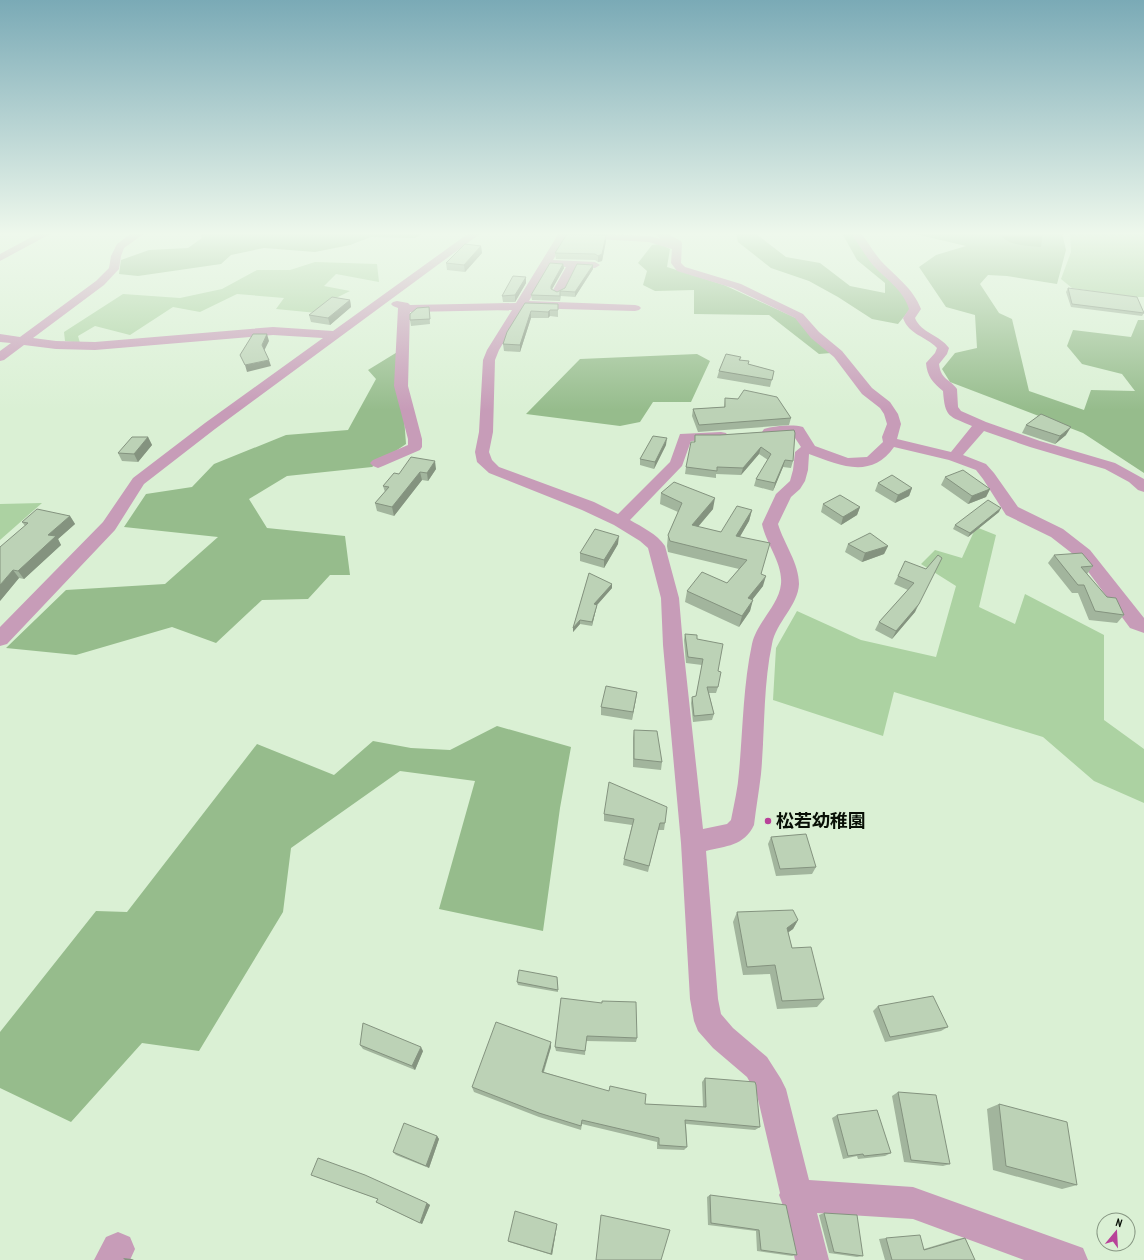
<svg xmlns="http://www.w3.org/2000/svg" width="1144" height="1260" font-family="'PT Sans Narrow','Noto Sans JP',sans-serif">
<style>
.green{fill:#acd2a2}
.forest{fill:#96bc8c}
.water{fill:#769b6c}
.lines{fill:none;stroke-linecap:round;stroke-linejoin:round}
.minor{fill:#c79cb8;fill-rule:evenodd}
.wall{fill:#a2b59d}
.shaded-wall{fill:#84937f}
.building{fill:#bcd2b6;stroke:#84937f}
.poi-dot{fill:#b84299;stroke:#daf0d4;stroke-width:1.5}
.labels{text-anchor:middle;stroke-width:4;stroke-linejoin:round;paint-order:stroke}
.near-poi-label{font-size:18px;font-weight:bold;fill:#080f06;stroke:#daf0d4;text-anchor:start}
</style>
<rect width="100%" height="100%" fill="#daf0d4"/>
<!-- green -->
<path class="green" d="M1070,233h74v64h-11l-61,-9 -11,-9 10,-27z
M315,262l62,2 2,18 -43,-8 -12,12 26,5 -18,9 -15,13 -41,-4 8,-11 -47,-4 -37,18 -27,-5 -43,28 -35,-9 -17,10 2,7 -15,-2 -1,-9 59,-38 57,4 42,-9 35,-19h33z
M42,503l-42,37v-36z
M976,527l20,8 -17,72 36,17 10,-30 79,41v85l40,29v54l-50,-22 -51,-44 -149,-45 -11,44 -110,-36 3,-52 21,-37 64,29 75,17 20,-71 -35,-22 14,-14 27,8z"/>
<!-- forest -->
<path class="forest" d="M200,233h224l-9,5 -44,-1 -21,8 -35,7 -51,-4 -33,7 -10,9 -83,12 -19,-2 2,-14 28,-10 39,-2 14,-10z
M736,233h19l31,24 34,6 30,23 35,7v-10l-28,-23 -15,-27h9l22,31 30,27 9,16 -14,17 -26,-5 -34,-22 -29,-16 -38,-13 -33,-26z
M911,233h59l10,2 1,-2h81l4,17 -9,34 -50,-8 -19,-1 -8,9 19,29 13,6 17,72 55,19 7,-20 44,1 -13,-17 -40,-10 -15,-18 6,-16 58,7 7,-17h6v153l-61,-40 -133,-51 -8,-13 13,-16 22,-5 -2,-33 -29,-8 -27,-40 17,-12 30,-9z
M660,244l10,5 -3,18 57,18 74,34 33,34 -12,1 -50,-39 -75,-1v-24l-39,1 -12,-6 4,-14 -9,-8 14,-18z
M399,351l7,93 -34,23 -85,9 -38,23 18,29 78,8 5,39h-20l-22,24 -46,1 -46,43 -44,-16 -96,28 -70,-7 60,-58 99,-6 53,-47 -94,-10 22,-33 46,-7 22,-23 72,-29 62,-5 28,-51 -8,-9z
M697,354l13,7 -19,41h-38l-13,20 -20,4 -94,-12 54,-55z
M497,726l74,21 -11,61 -17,123 -104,-22 36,-128 -75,-10 -109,77 -8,64 -84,139 -57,-8 -71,79 -71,-34v-56l96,-121 31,1 130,-168 77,31 39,-34 38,7 39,2z"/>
<!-- water -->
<path class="water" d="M998,233h45l-2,14c-15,-1 -33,-1 -43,-14z"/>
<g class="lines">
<!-- minor -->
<path class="minor" d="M39,233h13l-52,28v-7z
M132,233h13l-21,15 -3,8 -2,13 -15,16 -71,53 23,3 39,1 178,-15 60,4 136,-98h12l-266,196 -71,55 -29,46 -108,114 -7,2v-19l103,-105 30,-44 72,-55 118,-85 -50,-3 -178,15 -39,-1 -32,-4 -20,15 -4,1v-10l11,-8 -11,-1v-8l20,3 76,-56 13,-13 2,-12 6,-12z
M559,233h10l-16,27 42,2 5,3 -5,3 -19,-1 -12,25 -6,3 -6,-3 14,-25 -17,-1 -20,35 106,4 4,1 2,2 -2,2 -4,1 -111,-3 -25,42 -4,10 -2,72 -4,20 3,8 7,7 95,35 24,12 52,-52 10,-28 41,-2 5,1 2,3 -2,3 -35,2 -9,25 -52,54c12,7 27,14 35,26l14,52 4,47 20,184 24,-5 4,-4c3,-16 7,-32 8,-48 4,-43 4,-86 13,-128 5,-22 27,-39 29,-60 2,-21 -15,-40 -19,-60l14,-30 14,-13 3,-11 2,-18 6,-5 -8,-12 -24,1 -5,-1 -2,-3 2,-3c11,-3 28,-5 39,-2l12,19 33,12 19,-1 16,-15 -1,-5 5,-13 -3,-10 -4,-6 -18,-14 -28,-37 -23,-19 -16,-20 -62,-30 -56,-17 -6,-8 1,-14 -23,-7 -69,-4 -3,-1 -2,-2 1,-2 74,3 10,3 -5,-6h11l15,8 1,2 -1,20 4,4 56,17 62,30 16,18 23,19 30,37 18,14 8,12 3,10 -4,15 54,13 21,-26c-23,-10 -27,-8 -29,-35 -10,-8 -16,-15 -17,-28l9,-10 2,-5c-11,-12 -28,-13 -34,-30l6,-9c-6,-20 -24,-30 -37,-45 -8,-10 -14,-21 -21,-31h10c7,9 13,20 20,28 15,16 32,27 40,48l-6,9c6,15 25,17 34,30l-2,6 -8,10c2,16 10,14 18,25l1,18 3,4 25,11 54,19 75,22 29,16v13l-6,-2 -9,-8 -24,-13 -75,-22 -46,-16 -21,24 23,9 8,9 24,34 45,22 27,21 54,68v15l-14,-5 -52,-70 -27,-21 -45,-22 -23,-36 -7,-9 -27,-10 -55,-13c-23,33 -55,18 -85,7l-1,16 -3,11 -5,8 -9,8 -13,27c6,20 21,39 21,60 -1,22 -23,38 -27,60 -9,42 -7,87 -11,130 -2,17 -5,34 -7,51 -10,21 -28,21 -48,26l12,148 3,15 12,14 34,29 14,22 5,10 23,91 104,7 170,61 5,12h-64l-111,-41 -96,-6 12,47h-34l-13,-57 -3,-8 1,-2 -23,-98 -10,-18 -34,-29 -15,-17 -4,-10 -4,-22 -9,-156 -18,-198 -2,-47 -13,-50 -8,-7 -26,-16 -32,-15 -93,-37 -12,-11 -2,-10 4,-20 4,-72 4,-10 25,-40 -102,2 -2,74 14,53v8l-2,3 -37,16 -5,2 -5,-2 -3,-3 3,-3 35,-15v-6l-14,-53 4,-78 -5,-2 -2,-2 2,-2 4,-1 11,2 2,2 106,-2z
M118,1232l12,5 5,12 -5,11h-36l12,-23z"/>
</g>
<!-- wall -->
<path class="wall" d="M606,235v6l-4,20 -4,1 -3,-2 -39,-1 -1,-6z
M481,246l1,7 -17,19 -18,-2 -1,-7z
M563,264l1,4 -12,21 5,3 8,-4 28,-23v4l-18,28 -14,-1 -1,5 -28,-1 -1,-5z
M526,277v6l-11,19h-12l-1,-6z
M1068,288l76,25 -2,3 -71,-9 -5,-15z
M350,300l1,7 -21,18 -19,-3 -2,-7z
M525,303l33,1v13l-8,-1 -2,2h-17l-11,34 -16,-1 -1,-7z
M429,307l1,17 -19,2 -1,-6z
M741,357l-1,3 8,4 26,7 -4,16 -53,-9 2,-7z
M725,398l13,1 53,19 -2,7 -91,7 -6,-16 1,-7 31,-2z
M1026,425l40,10 -11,9 -33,-11z
M794,430l-1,31 -2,7 -8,-1 -10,24 -19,-5 2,-7 12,-19 -9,-6 -18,21 -25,-1v4l-31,-4 1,-7 8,-25 1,-7h25z
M148,437l4,8 -14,17 -16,-1 -4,-8z
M666,445l-12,24 -14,-4v-6z
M436,469l-8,12 -6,-1 -28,36 -17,-5 -2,-8 10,-11 -2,-6 16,-12z
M945,477l45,12 -4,8 -18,7 -27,-19z
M878,483l34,5 -3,8 -14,7 -20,-12z
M661,493l52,16 -15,18 23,5 31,-22 -3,11 -9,15 21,38 2,12 -11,14 -2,11 -11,16 -54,-25 2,-11 40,-8 12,-14 -71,-17 -1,-6 1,-11 10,-23 -18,-8z
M823,504l37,3 -3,8 -16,10 -20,-13z
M999,512l-31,25 -15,-8 2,-4z
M70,516l5,8 -17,15 3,6 -37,34 -5,-1 -19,23 25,-75 -3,-4z
M618,544l-14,24 -24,-7v-8z
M848,544l40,2 -4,8 -22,8 -17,-10z
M1054,555l39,11 -6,8 20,23 17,18 -7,8 -28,-3 -11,-27h-6l-24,-30z
M926,569l-11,43 -23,27 -17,-9 4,-8 29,-32 -14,-6 4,-8z
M589,573l23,15 -15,17 -1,4 -4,17 -12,-2 -7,8v-4z
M685,634l12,5 21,32v16l-2,6h-7l5,21 -2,6 -19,2 -2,-19 1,-6 4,-1 6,-31 -16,-2 -2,-23z
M637,692l-5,28 -31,-5v-8z
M634,730l28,32 -1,8 -28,-3v-29z
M604,814l61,9 -1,7h-6l-10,42 -25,-7 1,-6 8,-34 -28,-4z
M771,837l45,30 -4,7 -36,2 -8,-32z
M737,912l61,8 -5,9 -5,3 4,16 32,51 -7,8 -40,2 -7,-35 -27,1 -10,-53z
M557,977l1,15 -40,-7 -1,-3z
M561,998l76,40 -1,4 -50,-1 -1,14 -29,-4 -1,-4z
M878,1006l70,21 -7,4 -56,11 -12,-31z
M551,1042v5l-7,25 101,32 58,3 -1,-25 3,-4 55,49 -5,3 -69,-6 1,23 -3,3 -27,-1v-7l-75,-18 -1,6 -42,-13 -65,-25 -2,-5z
M360,1045l63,6 -8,19 -52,-21z
M898,1092l52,72 -7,2 -39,-4 -12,-66z
M999,1104l78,81 -15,4 -69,-19 -6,-61z
M837,1115l54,38 -6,3 -27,3 -1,-3 -14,3 -11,-41z
M437,1136l2,3 -10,29 -33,-13 -3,-3z
M311,1175l116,28 3,2 -8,19 -46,-22 2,-3z
M710,1195l87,60 -5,1 -35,-5 -1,-20 -48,-6 -1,-28z
M824,1213l39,43 -6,1 -28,-4 -10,-38z
M557,1224v1l-5,30 -43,-13 -1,-1z
M886,1238l38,11 33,-10 8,-1 10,22h-90l-6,-21z"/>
<!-- shaded-wall -->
<path class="shaded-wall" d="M606,235v6l-4,20 -4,1v-6z
M481,246l1,7 -17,19 -1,-7z
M563,264l1,4 -13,23v-5z
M593,265v4l-18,28v-5z
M526,277v6l-11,19v-7z
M350,300l1,7 -21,18 -2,-7z
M550,310v6l-2,2v-6z
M531,311v7l-11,34v-7z
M267,334l2,7 -5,10 -2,-6z
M269,360l2,6 -24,6 -2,-7z
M1071,427l-5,8 -11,9 5,-8z
M148,437l4,8 -14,17 -4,-8z
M667,438l-1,7 -12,24 1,-7z
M761,447l-2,7 -18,21 2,-7z
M785,460l-2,7 -10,24 2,-8z
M435,461l1,8 -8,12 -1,-8z
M420,472l2,8 -28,36 -2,-9z
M912,488l-3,8 -14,7 3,-8z
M990,489l-4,8 -18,7 4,-8z
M715,498l-2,11 -23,27 2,-11z
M860,507l-3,8 -16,10 2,-8z
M1001,508l-2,4 -31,25 2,-4z
M752,510l-3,11 -15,26 2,-11z
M70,516l5,8 -17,15 3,6 -37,34 -6,-8 30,-36z
M619,536l-1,8 -14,24v-8z
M888,546l-4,8 -22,8 3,-9z
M13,570l6,8 -19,23v-16z
M766,576l-3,10 -18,23 3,-11z
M612,584v4l-15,17 -1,4 -4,17 2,-22z
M753,600l-3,11 -11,16 3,-11z
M919,604l-4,8 -23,27 4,-8z
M580,620v4l-7,8v-4z
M637,692l-1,7 -4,21 1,-8z
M798,920l-5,9 -11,8 5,-9z
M551,1042v5l-9,29v-4z
M421,1047l2,4 -8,19 -3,-4z
M437,1136l2,3 -10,29 -3,-2z
M427,1203l3,2 -8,19 -2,-1z
M557,1224v1l-5,30 -1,-1z
M123,1258l9,1 2,1h-9z"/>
<!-- building -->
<path class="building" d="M567,234l39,1 -4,19 -4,2 -3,-2 -40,-1z
M465,244l16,2 -17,19 -18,-2z
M550,263l13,1 -12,22v3l6,3 8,-4 12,-24 16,1 -18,27 -15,-1v5l-29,-1z
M513,276l13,1 -11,18 -13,1z
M1068,288l69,9 7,16 -72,-9z
M332,297l18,3 -22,18 -19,-3z
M525,303l33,1v6h-8l-2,2 -17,-1 -11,34 -17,-1 4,-12z
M429,307l1,12 -20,1v-6l7,-6z
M253,334h14l-5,11 7,15 -24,5 -5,-10z
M726,354l15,3 -2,3 10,1 -1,3 26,7 -2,9 -53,-9z
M744,390l33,7 14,21 -92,7 -6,-16 32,-2v-9l13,1z
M1041,414l30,13 -11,9 -34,-11z
M794,430l1,3 -2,28 -8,-1 -10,23 -19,-4 15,-25 -10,-7 -18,21 -26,-1v4l-31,-4 5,-25h4v-7h25z
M653,436l14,2 -12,24 -15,-3z
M132,437h16l-14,17 -16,-1z
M411,457l24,4 -8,12 -7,-1 -28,35 -17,-4 14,-16 -6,-1 11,-13 5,1z
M963,470l27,19 -18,7 -27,-19z
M892,475l20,13 -14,7 -20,-12z
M674,482l41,16 -23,27 29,7 16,-26 15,4 -16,26 34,7 -9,31 5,2 -18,22 5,2 -11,16 -55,-25 15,-19 25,11 20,-23 -77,-19 -2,-6 14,-32 -21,-10z
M840,495l20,12 -17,10 -20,-13z
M988,500l13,8 -31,25 -15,-8z
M37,509l33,7 -22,19 8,1 -38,35 -5,-1 -13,15v-38l28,-24 -6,-1z
M595,529l24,7 -15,24 -24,-7z
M870,533l18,13 -23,7 -17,-9z
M1082,553l11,13 -12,1 26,30 9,1 8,17 -29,-4 -11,-26h-6l-24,-30z
M938,555l4,3 -23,46 -23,27 -17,-9 35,-39 -16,-7 7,-15 21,8z
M589,573l23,11 -18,20 3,1 -5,17 -12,-2 -7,8z
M685,634l12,1v4l26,5 -5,27 3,1 -3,15h-11l7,27 -20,2 -2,-19 4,-1 7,-37 -15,-2z
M606,686l31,6 -4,20 -32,-5z
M634,730l23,1 5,31 -28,-3z
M609,782l58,25 -2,16h-5l-11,43 -25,-7 10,-40 -30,-5z
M806,834l10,33 -36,2 -9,-32z
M793,910l5,10 -11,8 5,20 19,-1 13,52 -42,2 -7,-36 -28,2 -10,-55z
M519,970l38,7 1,13 -41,-8z
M933,996l15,31 -58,10 -12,-31z
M561,998l41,5v-2l34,1 1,36 -50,-2 -2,15 -30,-4z
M496,1022l55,20 -9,30 67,19 1,-5 36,8 -1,10 61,3 -1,-29 50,4 1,3 4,42 -75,-7 2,27 -28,-2v-7l-77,-18 -1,6 -42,-13 -67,-26z
M363,1023l58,24 -9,19 -52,-21z
M898,1092l38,3 14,69 -39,-4z
M999,1104l68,18 10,63 -71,-19z
M877,1110l14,43 -27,3 -1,-2 -15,2 -11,-41z
M404,1123l33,13 -11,30 -33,-14z
M318,1158l47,17 62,28 -7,20 -44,-21 2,-3 -67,-24z
M710,1195l76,10 11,50 -36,-5 -2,-20 -48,-7z
M515,1211l42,13 -6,30 -43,-13z
M824,1213l33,2 6,41 -29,-4z
M601,1215l69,15 -9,30h-65z
M920,1235l4,15 41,-12 10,22h-83l-6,-22z"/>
<!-- sky -->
<linearGradient id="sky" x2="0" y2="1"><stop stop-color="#7aaab6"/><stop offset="0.57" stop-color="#eef8ec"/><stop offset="1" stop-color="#eef8ec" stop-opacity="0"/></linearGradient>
<rect width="1144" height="410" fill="url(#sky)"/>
<!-- markers -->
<circle class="poi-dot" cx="768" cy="821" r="4"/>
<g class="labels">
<!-- near-poi labels -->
<g class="near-poi-label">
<text x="776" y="827">松若幼稚園</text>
</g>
</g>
<!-- north arrow -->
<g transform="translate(1116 1232) rotate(18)"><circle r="19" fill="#daf0d4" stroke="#869682"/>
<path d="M0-3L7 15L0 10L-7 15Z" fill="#b84299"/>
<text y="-6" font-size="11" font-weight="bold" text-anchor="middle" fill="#080f06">N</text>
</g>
</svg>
